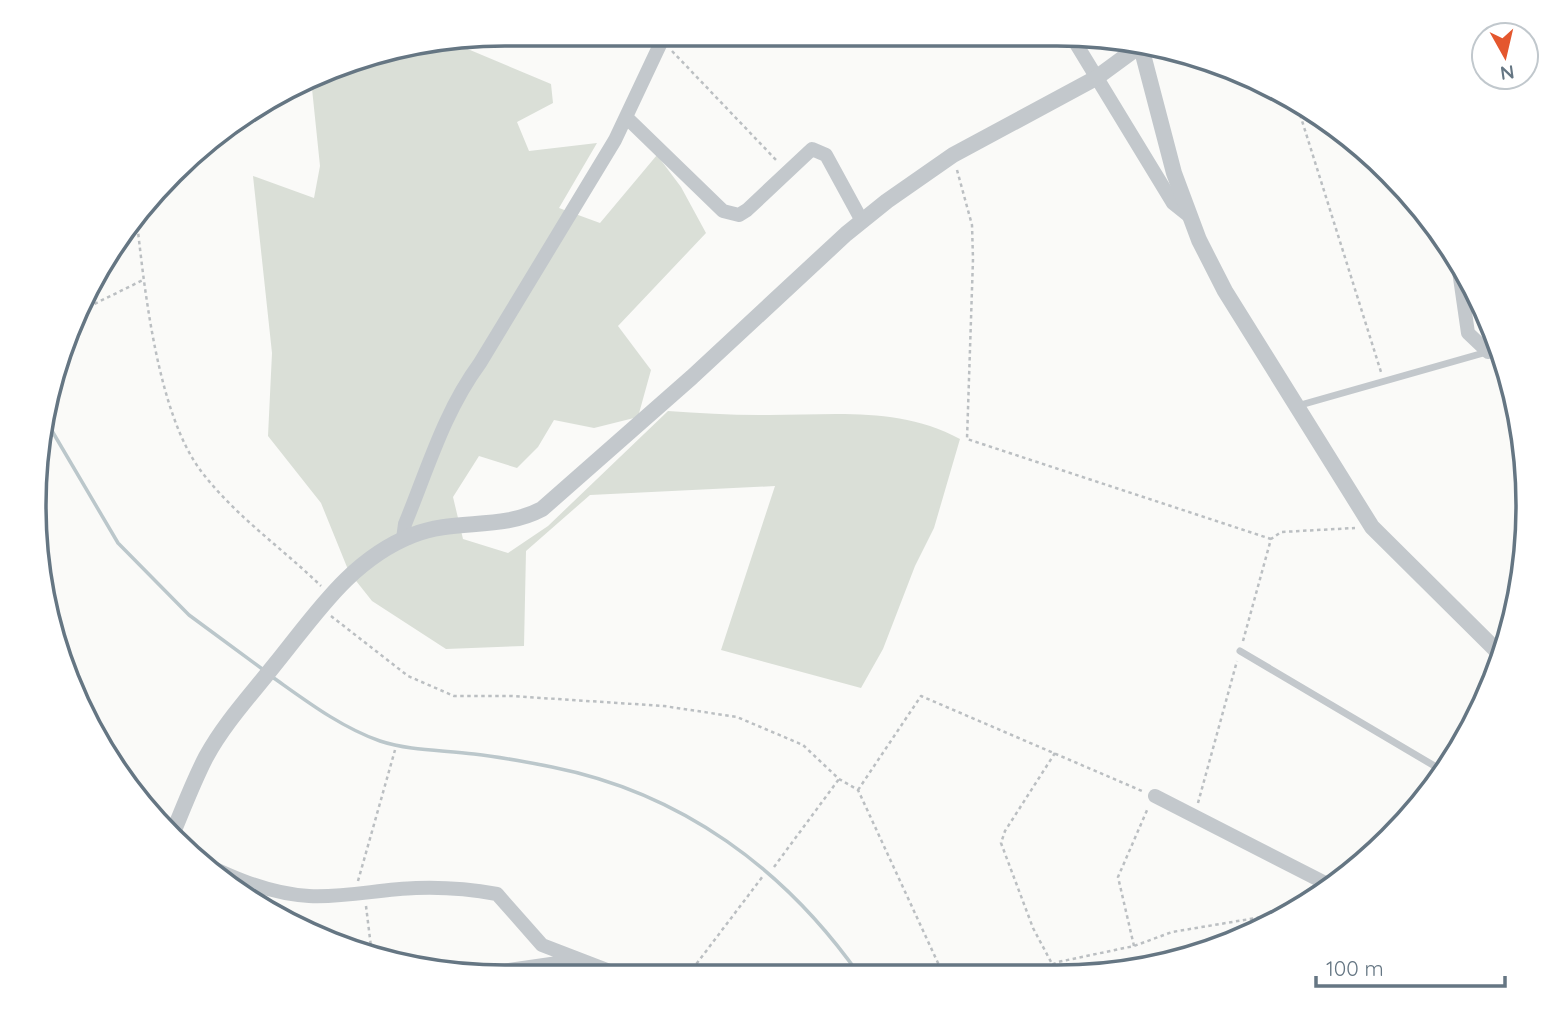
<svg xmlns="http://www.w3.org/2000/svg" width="1561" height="1011" font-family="Quicksand,sans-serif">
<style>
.green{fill:#dadfd7}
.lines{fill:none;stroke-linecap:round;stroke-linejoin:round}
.stream{stroke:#bbc7cb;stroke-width:3.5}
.path{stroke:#bbbfc2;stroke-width:2.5;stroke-dasharray:3.5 3.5;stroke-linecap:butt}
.service{stroke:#c3c8cc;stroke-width:7}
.minor{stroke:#c3c8cc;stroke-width:14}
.tertiary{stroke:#c3c8cc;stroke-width:16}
.rim{fill:none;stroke:#657683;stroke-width:3.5}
</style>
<rect width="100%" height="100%" fill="#fafaf8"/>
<!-- green -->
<path class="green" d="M451,42l100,42 2,19 -36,19 12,29 68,-8 -38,65 41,15 57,-68 24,32 25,46 -88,93 33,44 -13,47 -44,11 -40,-8 -16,27 -21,21 -38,-12 -26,41 10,42 45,14 40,-27 120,-115c30,2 61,4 91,4 70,1 138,-10 201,24l-26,89 -19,38 -32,83 -22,39 -140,-38 54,-164 -185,9 -64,56 -2,95 -78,3 -74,-48 -23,-29 -28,-69 -53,-67 4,-83 -19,-177 61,22 6,-32 -9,-87 43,-21z"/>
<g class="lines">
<!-- stream -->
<path class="stream" d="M45,419l73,124 71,72 76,56
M271,676c34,24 69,51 109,65 30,10 63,9 94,13 26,3 53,8 78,13 130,26 233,102 308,209"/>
<!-- path -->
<path class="path" d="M672,51l106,111
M1298,108l83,264
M957,170l15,55 1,34 -6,180 304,100
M136,213c8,73 21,200 65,258 34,45 80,76 120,115
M82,310l61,-30
M331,616l77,60 46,20h57l153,10 73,11 66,28 36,34 19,11 86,186
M1243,641l28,-102 10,-7 74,-4
M1055,753l-50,78 -4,12 32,85 26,49
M858,790l63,-94 221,95
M1198,803l39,-142
M774,867l65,-88
M358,881l37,-131
M366,906l6,49
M1134,946l-16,-69 30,-69
M688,975l75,-99
M1027,976l31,-14 76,-16 38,-14 120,-20"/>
<!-- service -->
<path class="service" d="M1297,406l190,-54
M1240,651l203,120"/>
<!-- minor -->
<path class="minor" d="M1072,37l101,166 15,12
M626,117l97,94 16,4 8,-5 65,-61 14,6 36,66
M1458,264l10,69 20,19 11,-3
M403,539l2,-15c23,-56 39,-112 75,-161l135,-223 50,-106
M1155,796l178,91
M192,858c37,18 76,36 117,38 36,2 71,-7 107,-8 27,-1 54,1 81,6l45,51 78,30
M481,974l98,-14"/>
<!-- tertiary -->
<path class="tertiary" d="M1140,43l34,130 25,67 26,51 147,236 131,130
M172,835c11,-26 21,-53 34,-78 18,-33 43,-60 66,-89 42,-51 77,-108 141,-133 42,-17 88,-4 129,-26l150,-132 154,-143 41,-33 66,-46 143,-77 45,-33"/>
</g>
<!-- crop -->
<path d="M0 0H1561V1011H0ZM505 46H1057A459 459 0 0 1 1516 505V506A459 459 0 0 1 1057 965H505A459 459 0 0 1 46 506V505A459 459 0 0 1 505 46Z" fill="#fff" fill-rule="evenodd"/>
<path class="rim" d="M505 46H1057A459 459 0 0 1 1516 505V506A459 459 0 0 1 1057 965H505A459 459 0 0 1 46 506V505A459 459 0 0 1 505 46Z"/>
<!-- north arrow -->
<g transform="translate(1505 56) rotate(172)"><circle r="33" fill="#ffffff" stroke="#c1c8cd" stroke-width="2"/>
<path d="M0-5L12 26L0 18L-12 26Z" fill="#e4572e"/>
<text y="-10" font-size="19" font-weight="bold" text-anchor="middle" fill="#657683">N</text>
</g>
<!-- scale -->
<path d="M1316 976v10h189v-10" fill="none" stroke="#657683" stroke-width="3.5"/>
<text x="1326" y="976" font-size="21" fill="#657683" stroke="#ffffff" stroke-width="5" paint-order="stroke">100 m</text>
</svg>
